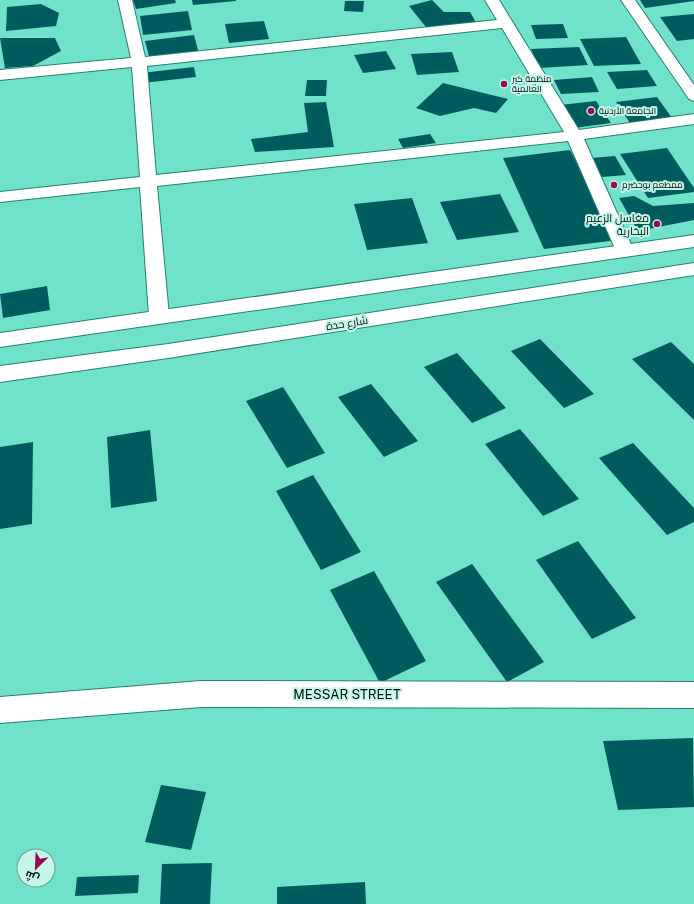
<svg xmlns="http://www.w3.org/2000/svg" width="694" height="904" font-family="'Public Sans',Cairo,sans-serif">
<style>
.building{fill:#005b5e}
.lines{fill:none;stroke-linecap:round;stroke-linejoin:round}
.street-casing{stroke:#268171;stroke-width:2}
.primary-casing{stroke:#268171;stroke-width:2}
.street{fill:#fff;fill-rule:evenodd}
.primary{fill:#fff;fill-rule:evenodd}
.poi-dot{fill:#9c0754;stroke:#c4f7ea;stroke-width:1.5}
.labels{text-anchor:middle;stroke-width:4;stroke-linejoin:round;paint-order:stroke}
.far-poi-label{font-size:9px;fill:#00100c;stroke:#c4f7ea;text-anchor:start}
.poi-label{font-size:11px;fill:#00100c;stroke:#c4f7ea;text-anchor:end}
.street-label{font-size:11px;fill:#00100c;stroke:#c4f7ea}
.near-street-label{font-size:13px;fill:#00100c;stroke:#c4f7ea}
</style>
<rect width="100%" height="100%" fill="#70e1ca"/>
<!-- building -->
<path class="building" d="M133,0h42l1,3 -40,6z
M192,0h44v1l-43,4z
M432,0l12,12h26l9,16 -53,-1 -17,-21z
M640,0h54v1l-49,7z
M345,1h19l-1,11 -19,-1z
M41,4l18,9 -3,13 -50,5 1,-24z
M188,11l4,19 -49,5 -3,-19z
M694,14v25l-17,2 -17,-24z
M264,21l5,18 -40,4 -4,-19z
M563,24l5,14 -32,1 -5,-14z
M194,35l5,19 -49,6 -5,-19z
M626,37l15,27 -47,2 -14,-27z
M0,38h55l6,13 -28,15 -28,2z
M579,47l9,18 -49,3 -8,-19z
M386,51l10,18 -33,4 -9,-18z
M452,52l7,20 -42,3 -6,-21z
M194,67l2,10 -53,6 -2,-10z
M647,70l10,16 -40,3 -10,-17z
M592,77l7,15 -38,2 -7,-14z
M307,80h20l-1,16h-21z
M443,83l65,16 -12,14 -22,-5 -34,8 -24,-8z
M657,97l15,21 -42,5 -14,-21z
M596,101l15,22 -37,5 -14,-23z
M326,102l8,45 -79,5 -4,-13 57,-7 -4,-29z
M430,134l6,9 -33,5 -5,-9z
M667,148l27,40v4l-46,6 -28,-44z
M570,150l48,90 -74,9 -41,-91z
M615,156l11,19 -24,2 -11,-19z
M500,194l19,38 -62,8 -17,-38z
M634,196l19,10 41,-3v17l-56,11 -19,-33z
M412,198l16,45 -61,7 -13,-46z
M47,286l3,24 -47,8 -3,-24z
M540,339l54,55 -30,14 -53,-57z
M671,342l23,22v56l-62,-61z
M457,353l49,55 -34,15 -48,-56z
M371,384l47,57 -34,16 -46,-60z
M283,387l42,66 -38,15 -41,-67z
M520,429l59,70 -36,17 -58,-72z
M150,430l7,71 -46,7 -4,-71z
M33,442l-1,82 -32,5v-82z
M633,443l61,65v14l-27,13 -68,-77z
M313,475l48,77 -40,18 -45,-79z
M578,541l58,77 -44,21 -56,-79z
M472,564l72,98 -37,20 -71,-100z
M374,571l52,90 -46,22 -50,-93z
M693,738l1,69 -76,3 -15,-69z
M161,785l45,7 -15,58 -46,-8z
M212,863l-2,41h-50l2,-40z
M139,875l-1,18 -63,3 2,-19z
M365,882l1,22h-89v-17z"/>
<g class="lines">
<defs>
<path id="street" d="M118,0h14l13,57 352,-37 -12,-20h14l80,130 115,-16v10l-110,15 50,112 -3,4 -6,2 -6,-2 -3,-4 -48,-110 -411,45 12,130 -3,5 -7,2 -7,-2 -3,-5 -9,-129 -140,15v-10l140,-15 -8,-110 -132,13v-10l131,-12zM502,28l62,104 -408,43 -9,-109z
M621,0h14l59,85v16l-5,-2z
M201,681l493,1v26l-493,-1 -201,16v-26z"/>
<path id="primary" d="M694,235v12l-694,100v-14z
M694,263v12l-526,83 -168,24v-16l168,-22z"/>
</defs>
<!-- street casing -->
<use href="#street" class="street-casing"/>
<!-- primary casing -->
<use href="#primary" class="primary-casing"/>
<!-- street -->
<use href="#street" class="street"/>
<!-- primary -->
<use href="#primary" class="primary"/>
</g>
<!-- markers -->
<g class="poi-dot">
<circle cx="504" cy="84" r="4"/>
<circle cx="591" cy="111" r="4"/>
<circle cx="614" cy="185" r="4"/>
<circle cx="657" cy="224" r="4"/>
</g>
<g class="labels">
<!-- far-poi labels -->
<g class="far-poi-label">
<text x="512" y="82">منظمة كير<tspan x="512" dy="10">العالمية</tspan></text>
<text x="599" y="114">الجامعة الأردنية</text>
<text x="622" y="188">ممطعم بوحضرم</text>
</g>
<!-- poi labels -->
<g class="poi-label">
<text x="649" y="222">مغاسل الزعيم<tspan x="649" dy="13">البخارية</tspan></text>
</g>
<!-- street labels -->
<g class="street-label">
<text transform="translate(347 323) rotate(-9)" y="4">شارع حدة</text>
</g>
<!-- near-street labels -->
<g class="near-street-label">
<text x="347" y="699">MESSAR STREET</text>
</g>
</g>
<!-- north arrow -->
<g transform="translate(36 868) rotate(204)"><circle r="19" fill="#c4f7ea" stroke="#769b91"/>
<path d="M0-3L7 15L0 10L-7 15Z" fill="#9c0754"/>
<text y="-6" font-size="11" font-weight="bold" text-anchor="middle" fill="#00100c">ش</text>
</g>
</svg>
